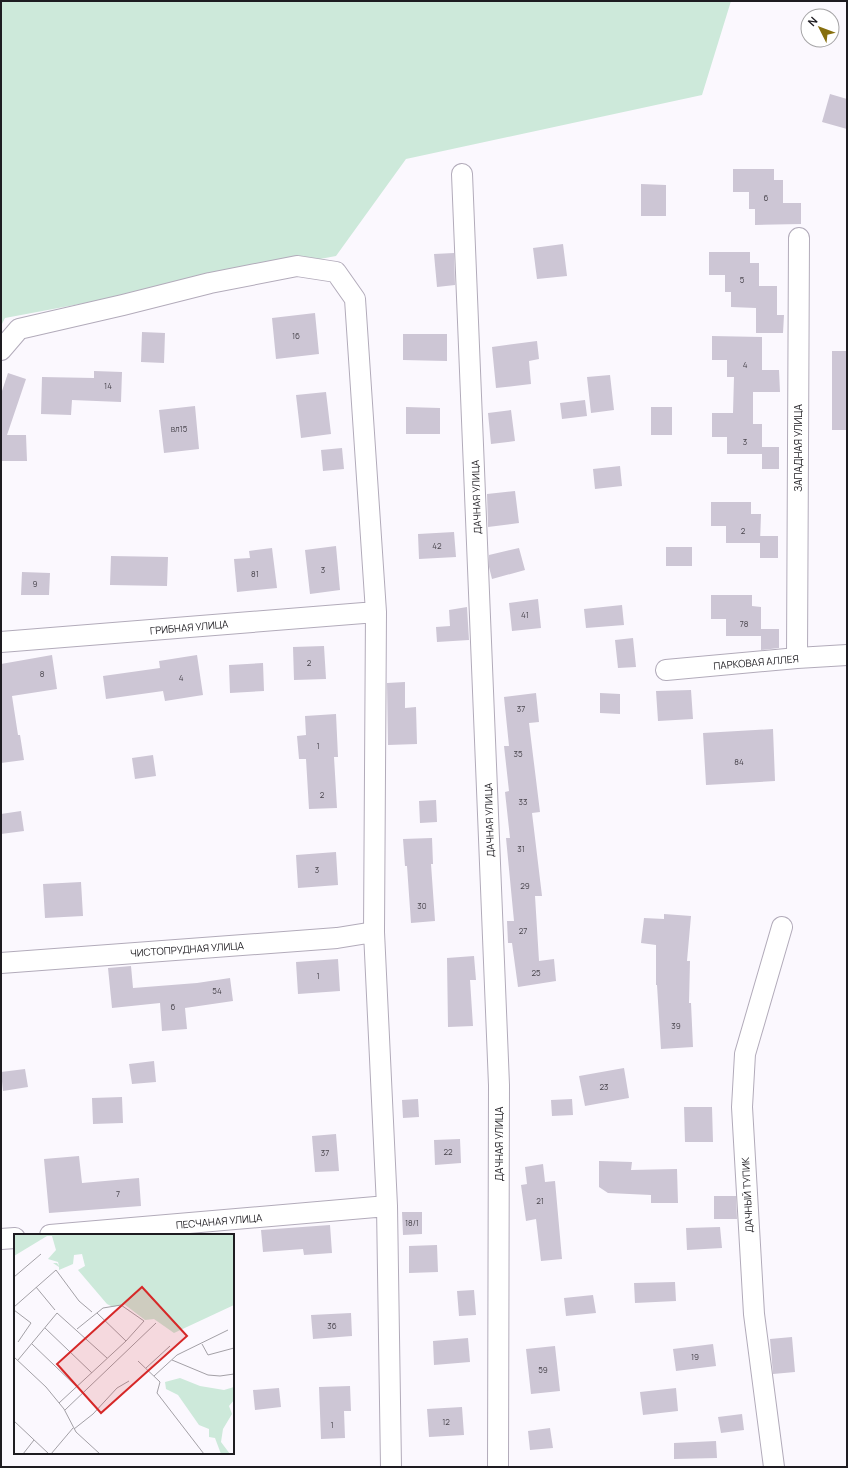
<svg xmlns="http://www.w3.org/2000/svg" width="848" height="1468" font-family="Manrope,sans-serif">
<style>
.green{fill:#cde9da}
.building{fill:#cdc6d5}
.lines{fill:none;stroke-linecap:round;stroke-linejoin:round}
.street-casing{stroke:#b2abba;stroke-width:22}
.street{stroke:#fff;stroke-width:20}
.labels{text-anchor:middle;stroke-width:3;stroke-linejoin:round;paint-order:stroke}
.number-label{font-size:8px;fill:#4a464e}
.street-label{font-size:10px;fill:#1e1c21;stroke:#fff}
.inset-road{fill:none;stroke:#a3a0a6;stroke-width:1}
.view{fill:#d62828;fill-opacity:0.15;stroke:#d62828;stroke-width:2}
.inset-edge{fill:none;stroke:#1e1c21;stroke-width:2}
</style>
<rect width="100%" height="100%" fill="#fbf8fe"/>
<!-- green -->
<path class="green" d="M1,1h730l-29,94 -296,64 -70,97 -331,62 -4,8z"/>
<!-- building -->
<path class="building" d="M830,94l17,5v30l-25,-7z
M733,169h41v11h9v23h18v21l-46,1v-16h-6v-17h-16z
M641,184l25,1v31h-25z
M563,244l4,32 -30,3 -4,-31z
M709,252h41v11h9v23h18v29h7l-1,18h-27v-25l-25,-1v-15h-6v-17h-16z
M454,253l1,32 -18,2 -3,-33z
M315,313l4,41 -43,5 -4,-41z
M142,332l23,1 -1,30 -23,-1z
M403,334h44v27l-44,-1z
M712,336l50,1v33h17l1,22h-27v32h9v23h17v22h-17v-15h-35v-17h-15v-24h21l1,-36h-7v-17h-15z
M537,341l2,18 -10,2 2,23 -35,4 -4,-41z
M832,351h15v79h-15z
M94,371l28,1 -1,30 -49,-2 -1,15 -30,-1 1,-37 52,1z
M8,373l18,6 -19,56h19l1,26h-26v-67z
M610,375l4,35 -23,3 -4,-36z
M326,392l5,42 -30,4 -5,-43z
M585,400l2,16 -25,3 -2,-16z
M195,406l4,43 -35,4 -5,-43z
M406,407l34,1v26h-34z
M651,407h21v28h-21z
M511,410l4,31 -24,3 -3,-31z
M342,448l2,21 -21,2 -2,-21z
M620,466l2,20 -27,3 -2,-20z
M515,491l4,32 -31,4 -1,-33z
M711,502h40v12h10l-1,29h-34v-17h-15z
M454,532l2,25 -37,2 -1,-25z
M760,536h18v22h-18z
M336,546l4,44 -30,4 -5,-44z
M666,547h26v19h-26z
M272,548l5,40 -40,4 -3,-33 16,-1 -1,-7z
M519,548l6,22 -33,9 -3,-12v-12z
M111,556l57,1 -1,29 -57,-1z
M22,572l28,1 -1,22h-28z
M711,595h41v11l9,1v22h18v19l-18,2v-14h-35v-17h-15z
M538,599l3,29 -29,3 -3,-28z
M622,605l2,20 -38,3 -2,-19z
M467,607l2,33 -32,2 -1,-15 14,-1 -1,-16z
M633,638l3,29 -18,1 -3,-28z
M324,646l2,33 -32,1 -1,-33z
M52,655l5,34 -45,7 6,39h2l4,25 -23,3v-99z
M197,655l6,40 -38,6 -2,-10 -57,8 -3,-23 57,-8 -1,-7z
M263,663l1,28 -34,2 -1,-28z
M405,682v26l11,-1 1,37 -29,1 -1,-62z
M691,690l2,29 -35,2 -2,-30z
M536,693l3,29 -10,1 11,89 -8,1 10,83h-7l4,65 15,-2 2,22 -38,6 -6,-44h-4l-1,-22h7l-8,-83h4l-5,-46 4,-1 -5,-45h5l-5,-49z
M600,693l20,1v20l-20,-1z
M336,714l2,43h-4l3,51 -28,1 -3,-50h-7l-2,-23 9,-1 -1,-19z
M773,729l2,52 -69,4 -3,-52z
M153,755l3,21 -21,3 -3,-21z
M436,800l1,22 -17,1 -1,-22z
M21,811l3,20 -23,3v-20z
M432,838l1,26h-2l4,57 -24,2 -4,-57h-2l-2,-27z
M336,852l2,33 -40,3 -2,-33z
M81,882l2,34 -38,2 -2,-34z
M664,914l27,2 -4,45h3l-1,42h2l2,44 -32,2 -4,-64h-1v-40l-15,-2 3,-25 20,1z
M474,956l2,24h-6l3,46 -25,1 -1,-69z
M338,959l2,32 -42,3 -2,-32z
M131,966l2,22 64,-5 33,-5 3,23 -48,7 2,21 -25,2 -2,-28 -48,5 -4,-40z
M154,1061l2,21 -24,2 -3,-20z
M624,1068l5,30 -44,8 -6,-30z
M25,1069l3,18 -25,4 -2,-19z
M122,1097l1,26 -30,1 -1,-26z
M418,1099l1,18 -16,1 -1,-18z
M572,1099l1,16 -21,1 -1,-16z
M684,1107h28l1,35h-28z
M336,1134l3,37 -24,1 -3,-36z
M460,1139l1,24 -26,2 -1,-25z
M79,1156l3,27 57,-5 2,28 -92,7 -5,-54z
M599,1161l33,1 -1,8 46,-1 1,34h-27v-8l-43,-2 -9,-6z
M543,1164l2,18 10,-1 7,78 -21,2 -5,-42 -10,2 -5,-36 6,-1 -2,-17z
M714,1196h22l1,23h-23z
M402,1212h20v22l-19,1z
M330,1225l2,28 -28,2 -1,-6 -40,3 -2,-22z
M720,1227l2,21 -35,2 -1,-22z
M437,1245l1,27 -29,1v-27z
M675,1282l1,19 -41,2 -1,-20z
M474,1290l2,25 -17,1 -2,-25z
M593,1295l3,18 -30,3 -2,-18z
M351,1313l1,23 -39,3 -2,-24z
M792,1337l3,35 -22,2 -3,-35z
M468,1338l2,24 -36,3 -1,-24z
M713,1344l3,22 -40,5 -3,-22z
M555,1346l5,45 -29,3 -5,-45z
M350,1386l1,25h-7l1,27 -24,1 -2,-52z
M279,1388l2,19 -26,3 -2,-20z
M676,1388l2,23 -35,4 -3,-23z
M462,1407l2,28 -35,2 -2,-28z
M742,1414l2,16 -23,3 -3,-16z
M550,1428l3,20 -23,2 -2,-19z
M716,1441l1,17 -43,1v-16z"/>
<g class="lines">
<defs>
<path id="street" d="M462,174l37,911 -1,382
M1,350l18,-21 104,-24 87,-22 87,-17 39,6 19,27 21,313 -2,320 13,274 4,261
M1,642l375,-30
M797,658l2,-420
M666,670l131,-12 50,-3
M1,963l336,-25 37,-6
M50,1235l337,-29
M1,1239l14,-1
M774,1467l-20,-153 -12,-207 3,-53 37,-127"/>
</defs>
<!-- street casing -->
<use href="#street" class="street-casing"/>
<!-- street -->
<use href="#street" class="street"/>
</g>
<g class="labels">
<!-- number labels -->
<g class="number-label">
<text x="766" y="201">6</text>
<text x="742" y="283">5</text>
<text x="296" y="339">16</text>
<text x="745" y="368">4</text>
<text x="108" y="389">14</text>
<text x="179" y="432">вл15</text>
<text x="745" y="445">3</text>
<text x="743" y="534">2</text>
<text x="437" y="549">42</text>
<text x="323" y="573">3</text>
<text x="255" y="577">81</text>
<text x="35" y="587">9</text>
<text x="525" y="618">41</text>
<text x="744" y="627">78</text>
<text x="309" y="666">2</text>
<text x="42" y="677">8</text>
<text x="181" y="681">4</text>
<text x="521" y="712">37</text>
<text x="318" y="749">1</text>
<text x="518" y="757">35</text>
<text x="739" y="765">84</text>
<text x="322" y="798">2</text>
<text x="523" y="805">33</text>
<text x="521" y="852">31</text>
<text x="317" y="873">3</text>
<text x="525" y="889">29</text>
<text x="422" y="909">30</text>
<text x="523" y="934">27</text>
<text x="536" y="976">25</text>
<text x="318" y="979">1</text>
<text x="217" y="994">54</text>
<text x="173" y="1010">6</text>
<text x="676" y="1029">39</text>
<text x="604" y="1090">23</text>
<text x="448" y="1155">22</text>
<text x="325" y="1156">37</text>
<text x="118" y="1197">7</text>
<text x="540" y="1204">21</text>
<text x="412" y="1226">18/1</text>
<text x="332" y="1329">36</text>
<text x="695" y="1360">19</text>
<text x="543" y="1373">59</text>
<text x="446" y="1425">12</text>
<text x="332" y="1428">1</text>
</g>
<!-- street labels -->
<g class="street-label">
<text transform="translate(798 448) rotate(-90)" y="4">ЗАПАДНАЯ УЛИЦА</text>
<text transform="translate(476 497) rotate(-92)" y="4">ДАЧНАЯ УЛИЦА</text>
<text transform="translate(189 627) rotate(-5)" y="4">ГРИБНАЯ УЛИЦА</text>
<text transform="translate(756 662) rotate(-5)" y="4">ПАРКОВАЯ АЛЛЕЯ</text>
<text transform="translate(489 820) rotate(-92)" y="4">ДАЧНАЯ УЛИЦА</text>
<text transform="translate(187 949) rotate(-4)" y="4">ЧИСТОПРУДНАЯ УЛИЦА</text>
<text transform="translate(499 1144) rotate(-90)" y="4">ДАЧНАЯ УЛИЦА</text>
<text transform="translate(747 1195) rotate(-93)" y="4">ДАЧНЫЙ ТУПИК</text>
<text transform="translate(219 1221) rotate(-5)" y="4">ПЕСЧАНАЯ УЛИЦА</text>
</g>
</g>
<!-- overview -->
<g transform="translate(14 1234)">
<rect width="220" height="220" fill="#fbf8fe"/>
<path d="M0,0h220v71l-60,28 -20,-14 -9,1 -21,-16 -11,3 -6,-3 -29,-34 7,-4 -3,-12 -8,1 -1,9 -14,6v-3l-6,-4h4l2,3 -1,-4 -10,-3 8,-9 -4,-14h-5l-33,20zM166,144l20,8 24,4 10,-3v13l-5,6 3,8 -9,15 -2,13 9,12h-9l-6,-16 -6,-1v-8l-10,-4 -21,-30 -12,-6 -1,-7z" fill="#cde9da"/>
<path class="inset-road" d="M0,43l27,-23M22,53l19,23M0,73l42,-37 23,31 13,11M0,76l17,13 -13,19M83,79l29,28M31,94l47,45M18,110l45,43M188,110l6,11 26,-7M0,123l32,30 18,22 12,23 24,22M4,126l39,-47 50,45M158,126l36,15 12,1 14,-2M124,127l22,21 -3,11 47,61M132,134l24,-22M140,142l23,-21 51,-25M45,169l67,-62 18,-20 -23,-16 -18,3 -26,21M51,176l91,-87M0,187l35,33M60,195l19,-15 24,-26 12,-7M9,220l11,-14M37,220l22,-26"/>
<path class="view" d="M128,53l45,49 -86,77 -44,-49z"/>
<rect width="220" height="220" class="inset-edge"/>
</g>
<!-- border -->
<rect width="848" height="1468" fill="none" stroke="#1e1c21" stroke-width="4"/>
<!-- north arrow -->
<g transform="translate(820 28) rotate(312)"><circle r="19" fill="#ffffff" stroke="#a5a4a6"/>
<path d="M0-3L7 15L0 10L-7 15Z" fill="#876f0e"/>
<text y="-6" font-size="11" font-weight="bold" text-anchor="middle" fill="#1e1c21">N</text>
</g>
</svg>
